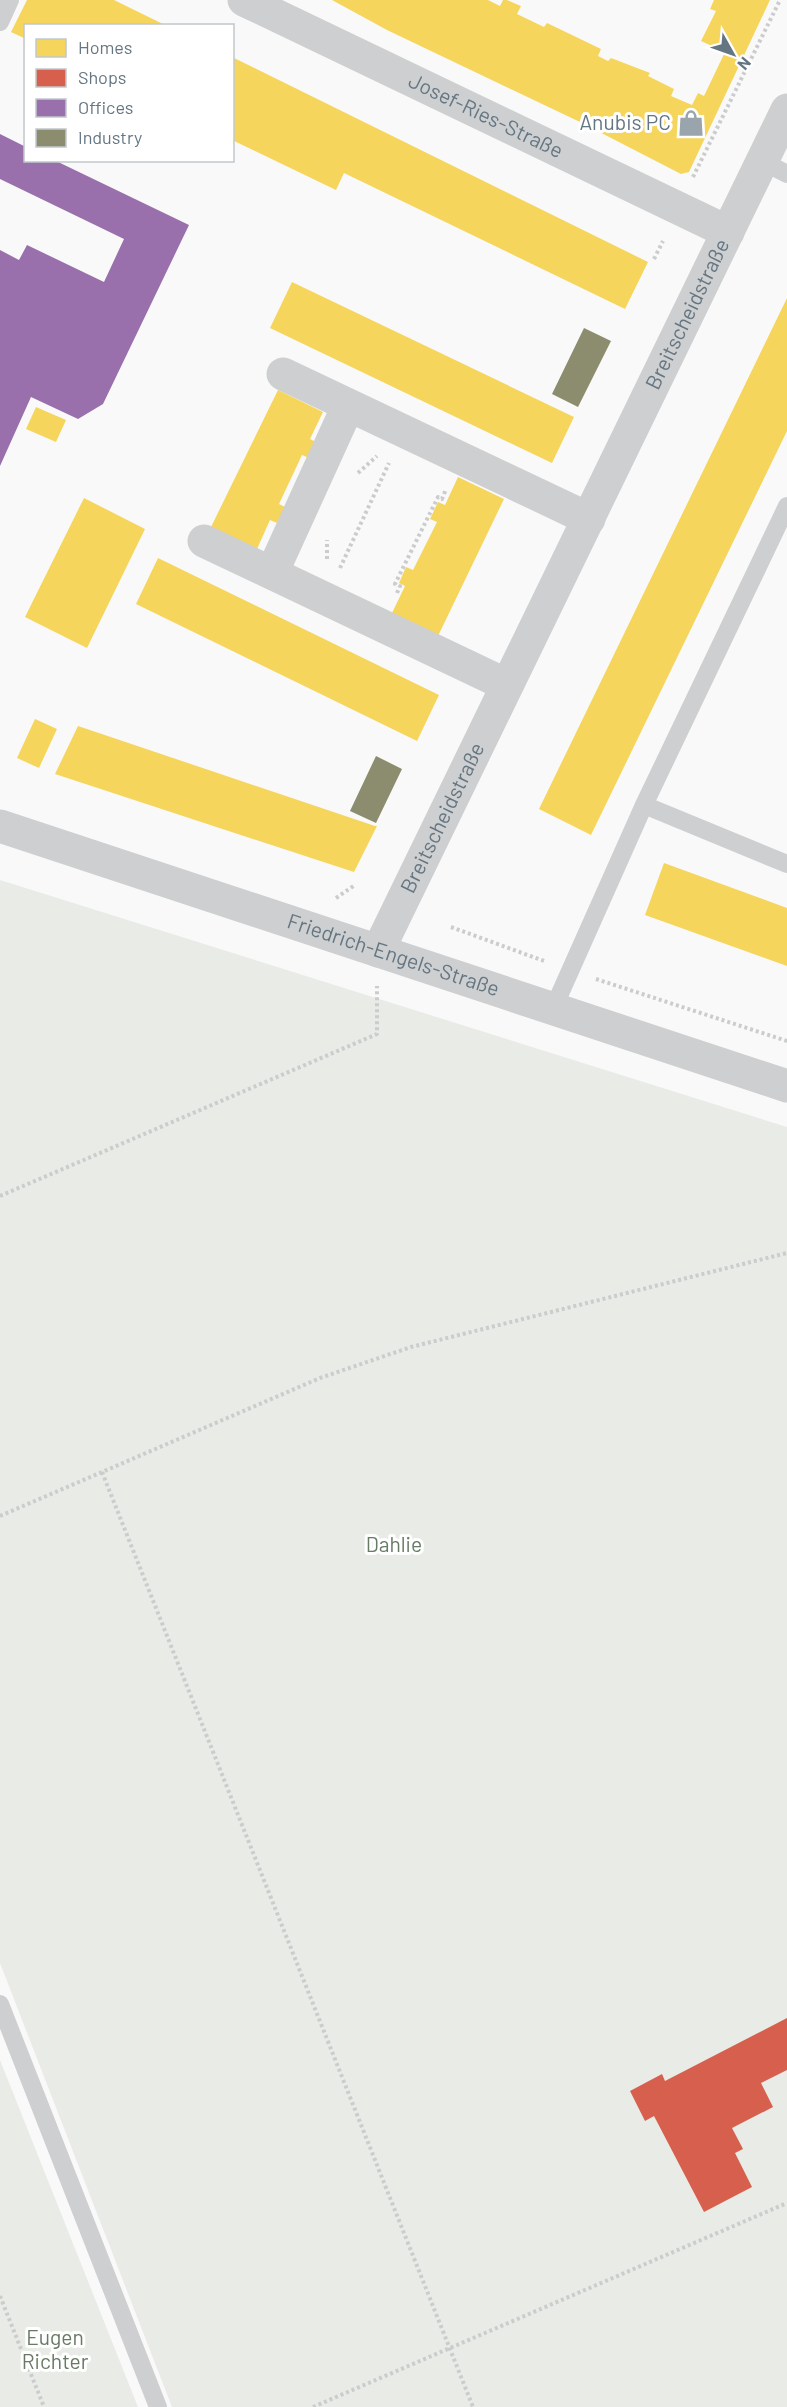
<svg xmlns="http://www.w3.org/2000/svg" width="787" height="2407" font-family="Barlow,sans-serif">
<style>
.green{fill:#e8ebe6}
.homes{fill:#f6d55c}
.shops{fill:#d6604d}
.offices{fill:#9970ab}
.industry{fill:#8c8c6e}
.lines{fill:none;stroke-linecap:round;stroke-linejoin:round}
.path{stroke:#cbcccd;stroke-width:4;stroke-dasharray:3 3;stroke-linecap:butt}
.service{stroke:#cecfd0;stroke-width:18}
.minor{stroke:#cecfd0;stroke-width:33}
.tertiary{stroke:#cecfd0;stroke-width:33}
.labels{text-anchor:middle;stroke-width:6;stroke-linejoin:round;paint-order:stroke}
.street-label{font-size:21px;fill:#657683;stroke:#fff}
.poi-label{font-size:21px;fill:#657683;stroke:#fff;text-anchor:end}
.park-label{font-size:21px;fill:#687a64;stroke:#fff}
</style>
<rect width="100%" height="100%" fill="#f9f9f9"/>
<!-- green -->
<path class="green" d="M0,880l787,247v1280h-615l-172,-444z
M0,2060l138,347h-138z"/>
<!-- homes -->
<path class="homes" d="M27,0h87l53,26h-141v13l-15,-7z
M332,0h156l12,6 3,-6h4l14,6 -4,8 27,13 3,-4 54,26 -3,7 10,5 3,-3 39,15 -2,3 26,13 -3,7 21,9 6,-12 6,3 21,-44 -24,-11 15,-30 -6,-2 4,-9h56l-81,172 -8,2 -101,-52 -193,-92z
M232,57l416,205 -23,47 -281,-136 -8,17 -104,-50z
M292,282l282,135 -22,46 -282,-135z
M787,298v133l-196,404 -52,-26z
M278,390l45,22 -13,27 6,3 -7,16 -7,-3 -23,49 6,3 -8,16 -7,-3 -13,29 -46,-22z
M36,407l30,13 -10,22 -30,-13z
M458,477l46,22 -66,137 -46,-23 13,-27 -6,-3 7,-16 7,3 24,-48 -7,-3 8,-17 7,3z
M84,498l61,31 -58,119 -62,-31z
M158,558l281,137 -22,46 -281,-137z
M35,719l22,10 -18,39 -22,-10z
M78,726l297,100h2l-23,46 -299,-98z
M664,863l123,45v58l-142,-51z"/>
<!-- shops -->
<path class="shops" d="M787,2018v52l-26,13 12,24 -41,21 11,21 -8,4 17,34 -48,25 -50,-96 -9,5 -15,-30 32,-17 3,7z"/>
<!-- offices -->
<path class="offices" d="M0,134l26,13v13h28l135,65 -86,179 -25,15 -47,-22 -31,69v-216l19,10 8,-15 77,37 20,-43 -124,-60z"/>
<!-- industry -->
<path class="industry" d="M584,328l27,13 -33,66 -26,-13z
M376,756l26,13 -26,54 -26,-12z"/>
<g class="lines">
<!-- path -->
<path class="path" d="M693,177l87,-177
M654,259l9,-18
M358,473l19,-17
M327,559v-19
M340,568l49,-105
M397,593l3,-7 -5,-2 43,-87 4,2 4,-10
M336,898l19,-13
M451,927l93,34
M596,979l191,62
M0,1196l377,-162v-48
M102,1472l371,935
M0,1516l320,-138 91,-31 376,-94
M0,2296l44,111
M313,2407l474,-204"/>
<!-- service -->
<path class="service" d="M0,22l10,-22
M762,161l25,13
M644,805l143,59
M554,1007l90,-202 143,-299
M0,2004l158,403"/>
<!-- minor -->
<g class="minor">
<path id="s1" d="M244,0l484,232"/>
<path d="M283,374l306,145"/>
<path d="M204,541l303,144"/>
<path d="M272,573l76,-167"/>
<path id="s2" d="M378,951l409,-841"/>
</g>
<!-- tertiary -->
<path class="tertiary" id="s3" d="M0,826c262,87 525,171 787,260"/>
</g>
<!-- icons -->
<defs>
<symbol id="shop-bare" viewBox="-9 -9 18 18"><path d="M-5-2.5h2.3a2.7 3.5 0 0 1 5.4 0H5L5.5 6h-11ZM-1.5-2.5h3a1.5 2.3 0 0 0-3 0Z" fill="#99a4ac" stroke="#fff" stroke-width="2.5" paint-order="stroke"/></symbol>
</defs>
<g fill-rule="evenodd">
<use href="#shop-bare" x="672" y="104" width="38" height="38"/>
</g>
<g class="labels">
<!-- street labels -->
<g class="street-label">
<text dy="7" stroke="none"><textPath href="#s1" startOffset="268">Josef-Ries-Straße</textPath></text>
<text dy="7" stroke="none"><textPath href="#s2" startOffset="708">Breitscheidstraße</textPath></text>
<text dy="7" stroke="none"><textPath href="#s2" startOffset="148">Breitscheidstraße</textPath></text>
<text dy="7" stroke="none"><textPath href="#s3" startOffset="414">Friedrich-Engels-Straße</textPath></text>
</g>
<!-- poi labels -->
<g class="poi-label">
<text x="671" y="130">Anubis PC</text>
</g>
<!-- park labels -->
<g class="park-label">
<text x="394" y="1552">Dahlie</text>
<text x="55" y="2345">Eugen<tspan x="55" dy="24">Richter</tspan></text>
</g>
</g>
<!-- legend -->
<rect x="24" y="24" width="210" height="138" fill="#ffffff" stroke="#c1c8cd" stroke-width="1.5"/>
<rect x="36" y="39" width="30" height="18" fill="#f6d55c" stroke="#c1c8cd" stroke-width="1.5"/>
<text x="78" y="54" font-size="18" fill="#657683">Homes</text>
<rect x="36" y="69" width="30" height="18" fill="#d6604d" stroke="#c1c8cd" stroke-width="1.5"/>
<text x="78" y="84" font-size="18" fill="#657683">Shops</text>
<rect x="36" y="99" width="30" height="18" fill="#9970ab" stroke="#c1c8cd" stroke-width="1.5"/>
<text x="78" y="114" font-size="18" fill="#657683">Offices</text>
<rect x="36" y="129" width="30" height="18" fill="#8c8c6e" stroke="#c1c8cd" stroke-width="1.5"/>
<text x="78" y="144" font-size="18" fill="#657683">Industry</text>
<!-- north arrow -->
<g transform="translate(733 54) rotate(130)" stroke="#ffffff" stroke-width="4.5" paint-order="stroke">
<path d="M0-4.5L10 22L0 15L-10 22Z" fill="#657683"/>
<text y="-9" font-size="16" font-weight="bold" text-anchor="middle" fill="#657683">N</text>
</g>
</svg>
